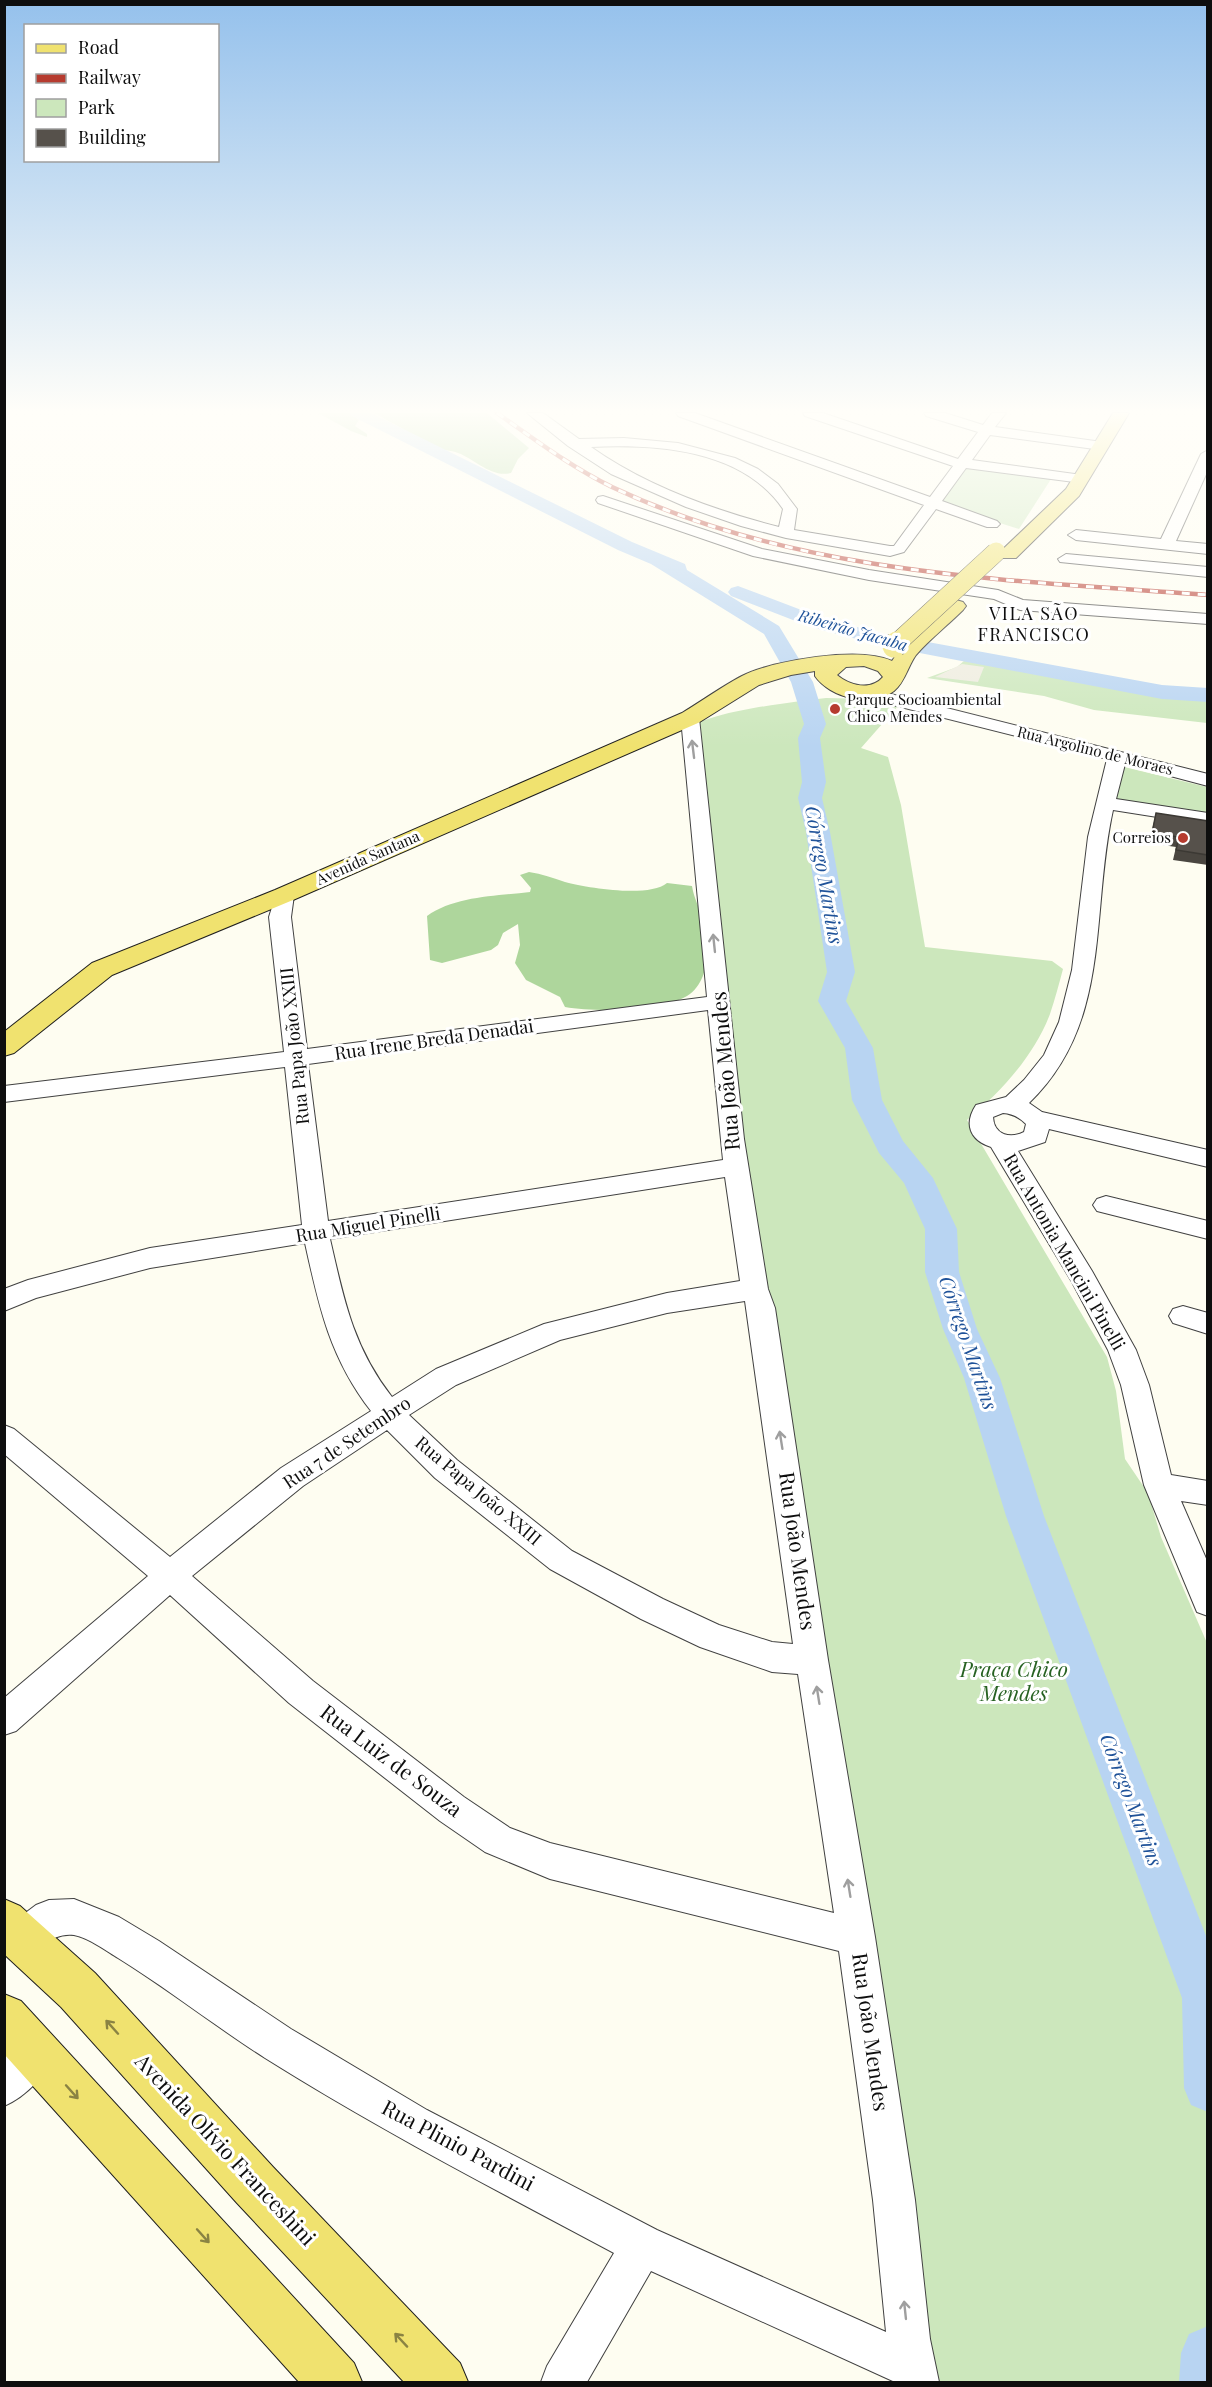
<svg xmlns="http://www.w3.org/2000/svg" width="1212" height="2387" font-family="'Playfair Display',serif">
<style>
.green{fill:#cce7bc}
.forest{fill:#aed69c}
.plaza{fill:#eeecdf}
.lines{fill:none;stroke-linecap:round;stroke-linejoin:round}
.river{fill:#b8d4f2;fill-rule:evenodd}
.minor-casing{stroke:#414141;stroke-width:2}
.major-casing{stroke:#1f1f1f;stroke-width:2}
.minor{fill:#fff;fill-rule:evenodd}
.major{fill:#f0e26f;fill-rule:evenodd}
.rail-casing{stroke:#b63b2f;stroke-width:4.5}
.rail{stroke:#fff;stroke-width:3;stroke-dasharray:8;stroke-linecap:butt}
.major-bridge-far1-casing{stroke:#1f1f1f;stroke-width:20;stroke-linecap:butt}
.major-bridge-casing{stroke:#1f1f1f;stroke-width:25;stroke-linecap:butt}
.major-bridge-far1{stroke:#f0e26f;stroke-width:19}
.major-bridge{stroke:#f0e26f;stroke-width:23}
.wall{fill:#4a4640}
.building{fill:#56514b;stroke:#3c3934;stroke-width:1.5}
.oneway{stroke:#9f9f9f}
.oneway2{stroke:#8a8343}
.poi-dot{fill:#b63b2f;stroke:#fff;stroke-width:2}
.labels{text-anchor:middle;stroke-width:6;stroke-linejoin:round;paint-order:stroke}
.far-poi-label{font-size:15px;fill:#0e0e0e;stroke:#fff;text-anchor:start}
.far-street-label{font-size:15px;fill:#0e0e0e;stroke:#fff}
.far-water-label{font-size:16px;font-style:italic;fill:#1f5299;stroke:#fff}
.far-quarter-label{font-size:18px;letter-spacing:1.5px;fill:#0e0e0e;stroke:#fff}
.street-label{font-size:18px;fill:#0e0e0e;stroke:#fff}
.water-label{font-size:20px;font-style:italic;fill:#1f5299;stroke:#fff}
.near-street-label{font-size:21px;fill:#0e0e0e;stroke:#fff}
.near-park-label{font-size:21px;font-style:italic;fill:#276222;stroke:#fff}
</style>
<rect width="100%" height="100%" fill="#fefdf1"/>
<!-- green -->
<path class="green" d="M965,465l88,11 -34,53 -79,-25v-7z
M965,660l202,35 40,5v23l-113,-13 -50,-14 -117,-18 30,-11z
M826,698l48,1 24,7 -37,42 27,9 13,48 24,142 127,14 11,8c-4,15 -8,30 -13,45 -16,42 -49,78 -83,106l140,237 9,34 9,68 23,34 13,44 46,106v739h-274l-173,-1100 -66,-557c27,-15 99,-23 132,-27z
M1116,765l91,22v27l-96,-16z"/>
<!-- forest -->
<path class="forest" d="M318,413h34l7,7 -4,6 12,8v3l-16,-6z
M374,413h113l42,35 -11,11 -7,14c-20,5 -36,-14 -53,-20 -7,-3 -16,-3 -23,-4l-3,-4z
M529,872c13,2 24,6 36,10 23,6 84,16 102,1l25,3c2,13 8,23 12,35 3,9 3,22 3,31 0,16 -5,35 -20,44 -26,16 -92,16 -122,11l-5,-10 -34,-17 -11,-17 5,-18 -2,-21 -15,9 -5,12 -7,5 -49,13 -12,-3 -3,-44c28,-20 69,-20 103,-24l1,-4 -11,-13z"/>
<!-- plaza -->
<path class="plaza" d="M962,664l22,3 -6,15 -43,-5z"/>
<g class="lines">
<!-- river -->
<path class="river" d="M350,413h21l261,129 53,22 2,6 92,56 34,56 13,42 -6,14 6,44 -4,16 8,34 25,140 -9,29 27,47 9,52 21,41 30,37 24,51 2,43 18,57 23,49 44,138 164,425v171l-17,-7 -7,-17 -2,-90 -176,-482 -42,-138 -21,-49 -18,-57v-43l-21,-46 -25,-30 -27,-53 -7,-52 -27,-47 9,-29 -21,-140 -8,-34 4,-16 -4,-44 6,-14 -13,-42 -27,-48 -113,-70 -33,-14 -266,-134z
M738,586l87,33 59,15 278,51 46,3v14l-46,-3 -279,-53 -72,-19 -80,-31 -3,-4 3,-4z
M1208,2326v56h-29l2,-29 8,-19z"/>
<defs>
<path id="minor" d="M527,413h16l36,26 45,-1 54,5 57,15 23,11 20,15 19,25 -3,21 96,16h4l30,-41 -246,-89 -2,-3h19l235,84 23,-31 -148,-50 -2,-3h20l135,46 20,-27 -52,-16 -2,-3h21l38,12 9,-12h14l-11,14 107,15 7,4 -7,4 -112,-15 -18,25 110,15 7,4 -7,4 -116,-15 -24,33 55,20 3,3 -3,3h-10l-51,-18 -32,43 -14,4 -104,-18 -45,-12 -55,-19 -75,-33 -43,-28zM591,447c65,-3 151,2 192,62l-4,18c-66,-17 -133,-41 -188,-80z
M1208,450v20l-32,71 32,3v10l-132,-14 -8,-5 8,-5 85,9 40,-85z
M603,496l159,53 107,21 129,20 25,10 185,14v10l-188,-14 -26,-11 -125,-19 -116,-24 -155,-53 -2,-3 2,-3z
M1066,554l142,13v10l-148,-15 -2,-3z
M859,686l349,88v12l-83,-22 -9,35 92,14v12l-95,-15c-23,103 0,212 -84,293l13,9 166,38v17l-159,-38 -4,13 -27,9 74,120 44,79 13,35 22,90 37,6v24l-27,-4 27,62v53l-11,-4 -53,-127 -23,-100 -13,-35 -36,-68 -81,-135c-22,-7 -27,-24 -15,-42l30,-8 18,-17 20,-25 15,-33 13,-52 16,-133 19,-78 -254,-64 -3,-4 3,-4zM1003,1113c10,1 16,4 23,11l-2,8c-14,7 -30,3 -31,-15z
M690,713l6,1 3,4 45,421 24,150 7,19 53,352 47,277 40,263 15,139 9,43h-44l-244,-111 -64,111h-46l6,-16 67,-113c-118,-63 -236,-124 -349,-195 -50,-32 -97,-69 -147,-100 -13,-8 -29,-20 -44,-23 -21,-3 -35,15 -53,23l-13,-6 -4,-8v-10l4,-8 28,-21 13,-5 25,-1 45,18 40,24 132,88 136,81 230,120 229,102 -13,-132 -34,-249 -289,-72 -65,-27 -45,-31 -151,-118 -119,-108 -154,136 -12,4v-37l144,-122 -144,-122v-29l10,4 156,128 111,-89 90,-57c-41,-53 -52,-104 -66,-168l-155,25 -114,30 -32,13v-22l24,-9 122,-32 152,-23 -17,-158 -281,35v-16l280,-34 -15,-135 8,-26 7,-2 7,2 3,4 -3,22 16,132 400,-52 -26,-279 3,-4zM708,1010l15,150 -395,61 -20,-157zM725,1177l15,104 -73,12 -123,31 -108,45 -44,28c-39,-50 -48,-97 -62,-158zM745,1301l48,343 -21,-2 -53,-17 -56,-26 -91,-48 -115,-91 -48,-45 47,-30 104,-45 107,-27zM387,1430l48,48 115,91 91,50 59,28 72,25 26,2 36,239 -284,-70 -40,-15 -46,-31 -151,-116 -121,-105 111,-90z
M1106,1196l102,25v18l-111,-28 -4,-6 4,-6z
M1183,1306l25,7v21l-35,-11 -4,-7 4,-7z
M37,2033l14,5 5,14c-9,22 -29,44 -52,54v-49l19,-19z"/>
<path id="major" d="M1113,413h16l-50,83 -63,62h-14l-3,-4 3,-4 64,-61z
M956,600l7,2 3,4 -3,4c-15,15 -33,29 -47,45 -8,11 -11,27 -22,36 -22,17 -64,7 -79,-15v-5l-24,4 -32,10 -61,38 -405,177 -181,75 -98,78 -10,3v-24l88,-69 183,-73 407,-177c20,-12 39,-26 60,-37 31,-16 118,-30 150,-15l8,-12 49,-47zM864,666l14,5 5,6c-12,14 -33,9 -46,-2l9,-8z
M4,1899l16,7 75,67 178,194 187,196 8,19h-64l-167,-179 -176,-196 -57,-53z
M4,1994l17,7 333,362 8,19h-63l-295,-328z"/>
</defs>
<!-- minor casing -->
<use href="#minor" class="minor-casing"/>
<!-- major casing -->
<use href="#major" class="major-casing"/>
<!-- minor -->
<use href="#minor" class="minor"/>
<!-- major -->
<use href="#major" class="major"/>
<defs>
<path id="rail" d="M497,413c37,26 74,54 115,74 186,88 395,93 596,108"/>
</defs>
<!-- rail casing -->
<use href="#rail" class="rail-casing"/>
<!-- rail -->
<use href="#rail" class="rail"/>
<defs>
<path id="major-bridge-far1" d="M896,644l100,-92"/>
<path id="major-bridge" d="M894,646l3,-3"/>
</defs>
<!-- major-bridge-far1 casing -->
<use href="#major-bridge-far1" class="major-bridge-far1-casing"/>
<!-- major-bridge casing -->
<use href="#major-bridge" class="major-bridge-casing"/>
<!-- major-bridge-far1 -->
<use href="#major-bridge-far1" class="major-bridge-far1"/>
<!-- major-bridge -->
<use href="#major-bridge" class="major-bridge"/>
</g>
<!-- wall -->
<path class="wall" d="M1156,813l52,8v44l-35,-5 3,-13 -27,-4z"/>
<!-- building -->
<path class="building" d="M1156,813l52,8v34l-32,-5 3,-13 -27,-4z"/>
<!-- one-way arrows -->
<defs><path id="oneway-shaft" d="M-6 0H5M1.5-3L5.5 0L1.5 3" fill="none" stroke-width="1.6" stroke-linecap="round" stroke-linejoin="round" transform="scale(1.5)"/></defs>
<g class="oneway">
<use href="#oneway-shaft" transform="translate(693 749) rotate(-97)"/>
<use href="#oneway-shaft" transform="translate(714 943) rotate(-96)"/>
<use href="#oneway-shaft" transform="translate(781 1440) rotate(-99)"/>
<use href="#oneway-shaft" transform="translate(818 1695) rotate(-99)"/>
<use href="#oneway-shaft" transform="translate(849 1888) rotate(-99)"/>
<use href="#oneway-shaft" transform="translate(905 2310) rotate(-96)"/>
</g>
<g class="oneway2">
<use href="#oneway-shaft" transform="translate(112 2027) rotate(-132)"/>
<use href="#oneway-shaft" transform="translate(72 2092) rotate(48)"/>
<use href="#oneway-shaft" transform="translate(203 2236) rotate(48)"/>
<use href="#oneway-shaft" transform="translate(401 2340) rotate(-133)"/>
</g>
<!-- sky -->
<linearGradient id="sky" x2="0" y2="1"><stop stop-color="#95c1ec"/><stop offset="0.55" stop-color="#fffef9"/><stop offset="1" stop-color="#fffef9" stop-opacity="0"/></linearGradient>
<rect width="1212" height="747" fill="url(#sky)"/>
<!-- markers -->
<g class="poi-dot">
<circle cx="835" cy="709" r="6"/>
<circle cx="1183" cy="838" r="6"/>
</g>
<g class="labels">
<!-- far-poi labels -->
<g class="far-poi-label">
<text x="847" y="705">Parque Socioambiental<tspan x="847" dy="17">Chico Mendes</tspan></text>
<text x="1171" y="843" text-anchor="end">Correios</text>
</g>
<!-- far-street labels -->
<g class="far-street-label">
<text transform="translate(1095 751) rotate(14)" y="5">Rua Argolino de Moraes</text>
<text transform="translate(368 858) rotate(-24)" y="5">Avenida Santana</text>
</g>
<!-- far-water labels -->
<g class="far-water-label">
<text transform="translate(853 630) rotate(16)" y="6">Ribeirão Jacuba</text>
</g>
<!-- far-quarter labels -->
<g class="far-quarter-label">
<text x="1034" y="620">VILA SÃO<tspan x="1034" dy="21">FRANCISCO</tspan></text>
</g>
<!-- street labels -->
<g class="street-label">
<text transform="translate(434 1040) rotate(-8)" y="6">Rua Irene Breda Denadai</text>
<text transform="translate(295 1046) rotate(-96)" y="6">Rua Papa João XXIII</text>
<text transform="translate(368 1225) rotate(-9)" y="6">Rua Miguel Pinelli</text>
<text transform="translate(1064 1252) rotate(60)" y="6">Rua Antonia Mancini Pinelli</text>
<text transform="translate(347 1443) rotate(-34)" y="6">Rua 7 de Setembro</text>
<text transform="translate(478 1491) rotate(40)" y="6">Rua Papa João XXIII</text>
</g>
<!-- water labels -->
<g class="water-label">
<text transform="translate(824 875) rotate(80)" y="7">Córrego Martins</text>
<text transform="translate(968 1343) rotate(71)" y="7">Córrego Martins</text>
<text transform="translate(1131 1800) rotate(69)" y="7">Córrego Martins</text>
</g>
<!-- near-street labels -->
<g class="near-street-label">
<text transform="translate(726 1071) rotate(-95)" y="7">Rua João Mendes</text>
<text transform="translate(797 1551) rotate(82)" y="7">Rua João Mendes</text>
<text transform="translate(391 1761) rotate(37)" y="7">Rua Luiz de Souza</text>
<text transform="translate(870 2032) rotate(82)" y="7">Rua João Mendes</text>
<text transform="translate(458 2146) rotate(28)" y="7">Rua Plinio Pardini</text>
<text transform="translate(225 2150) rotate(47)" y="7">Avenida Olívio Franceshini</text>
</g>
<!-- near-park labels -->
<g class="near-park-label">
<text x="1014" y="1677">Praça Chico<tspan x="1014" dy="24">Mendes</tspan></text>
</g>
</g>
<!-- border -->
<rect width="1212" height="2387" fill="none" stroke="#0e0e0e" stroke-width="12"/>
<!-- legend -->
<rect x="24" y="24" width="195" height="138" fill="#ffffff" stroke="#9f9f9f" stroke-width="1.5"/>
<rect x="36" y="44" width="30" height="9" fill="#f0e26f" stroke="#9f9f9f" stroke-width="1.5"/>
<text x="78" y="54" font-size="18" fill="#0e0e0e">Road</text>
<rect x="36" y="74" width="30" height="9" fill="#b63b2f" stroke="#9f9f9f" stroke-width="1.5"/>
<text x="78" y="84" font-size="18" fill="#0e0e0e">Railway</text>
<rect x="36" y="99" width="30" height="18" fill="#cce7bc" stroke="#9f9f9f" stroke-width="1.5"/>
<text x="78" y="114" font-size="18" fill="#0e0e0e">Park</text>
<rect x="36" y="129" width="30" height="18" fill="#56514b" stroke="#9f9f9f" stroke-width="1.5"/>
<text x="78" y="144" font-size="18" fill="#0e0e0e">Building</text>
</svg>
